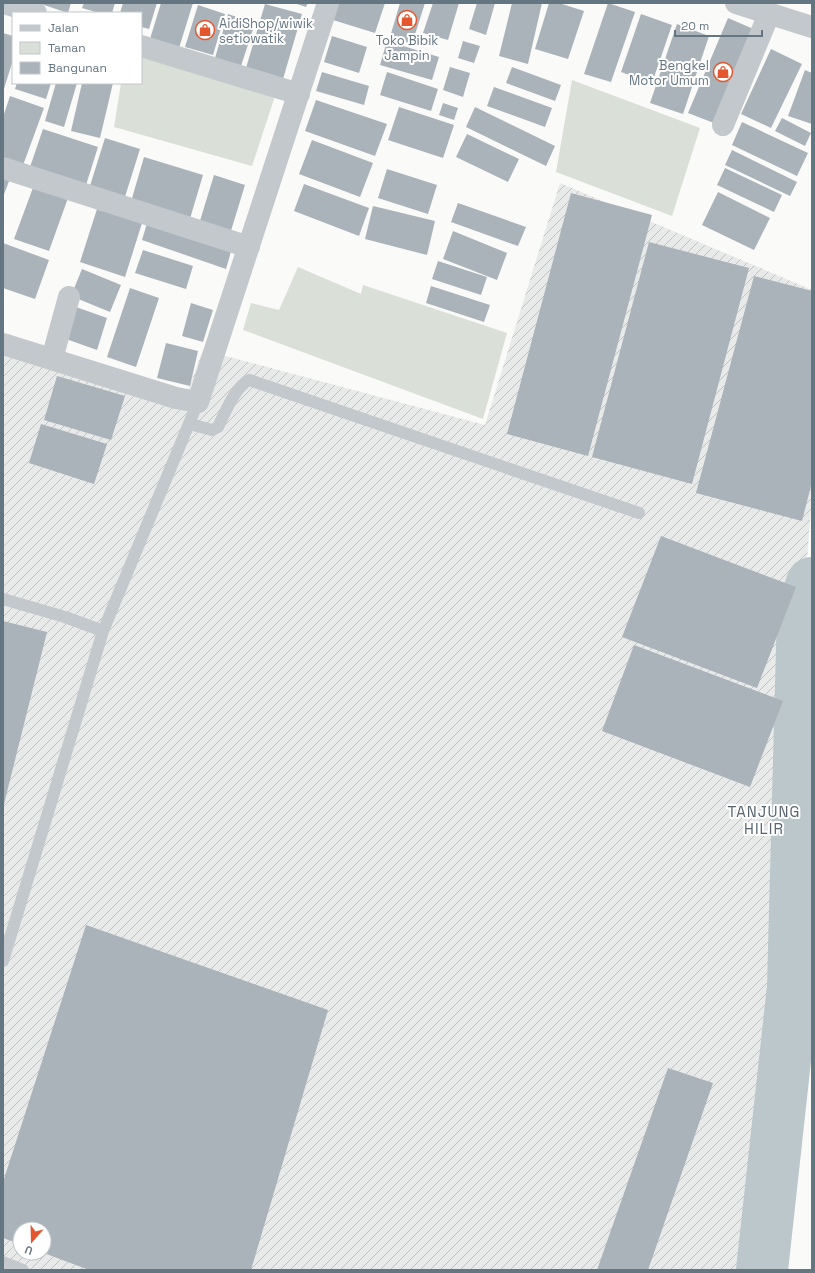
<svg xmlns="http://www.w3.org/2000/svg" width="815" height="1273" font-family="'Space Grotesk',sans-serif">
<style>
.industrial{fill:url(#industrial-furrows);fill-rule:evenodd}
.green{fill:#dadfd7}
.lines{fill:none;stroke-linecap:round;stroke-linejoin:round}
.river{stroke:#bbc7cb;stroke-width:52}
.building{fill:#aab3b9}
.service{stroke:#c3c8cc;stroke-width:12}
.minor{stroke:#c3c8cc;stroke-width:22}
.tertiary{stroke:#c3c8cc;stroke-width:22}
.labels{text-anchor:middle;stroke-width:4;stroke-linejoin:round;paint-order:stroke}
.poi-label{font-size:13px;fill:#657683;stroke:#fff;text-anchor:start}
.quarter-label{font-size:15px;letter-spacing:1px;fill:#57646e;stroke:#fff}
</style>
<defs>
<pattern id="industrial-furrows" width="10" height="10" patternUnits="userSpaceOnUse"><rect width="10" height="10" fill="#e8e9e9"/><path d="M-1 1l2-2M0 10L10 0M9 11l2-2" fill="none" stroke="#c0c1c2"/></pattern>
</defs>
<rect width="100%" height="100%" fill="#fafaf8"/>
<!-- industrial -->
<path class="industrial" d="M560,183l252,107v207l-58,724 -16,49h-735v-920l180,53 20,-53 282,75zM20,1229h24v24h-24z"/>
<!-- green -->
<path class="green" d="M141,57l134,39 -23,70 -138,-39 7,-44h20z
M572,80l128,48 -28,88 -116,-44z
M298,267l63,27 2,-9 144,48 -24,86 -240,-89 8,-27 28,7z"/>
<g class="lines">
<!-- river -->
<path class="river" d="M762,1270l31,-283 10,-376 9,-28"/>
</g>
<!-- building -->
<path class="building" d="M38,3h33l-3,10z
M84,3h31l-3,10h-13l-17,-5z
M123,3h34l-8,26 -8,-2v-14h-21z
M161,3h32l-14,45 -29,-9z
M294,3h14l-2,4z
M338,3h47l-10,30 -42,-13z
M400,3h25l-13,41 -22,-7z
M433,3h26l-11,37 -25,-7z
M477,3h18l-9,32 -17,-6z
M512,3h30l-14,61 -29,-8z
M549,3h10l25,8 -16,48 -33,-10z
M608,3l27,9 -24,70 -27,-8z
M265,4l37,10 -19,65 -37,-11z
M198,5l27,9 -12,41 -28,-8z
M228,14l27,9 -14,43 -26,-8z
M641,14l31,11 -20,58 -31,-11z
M728,18l30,13 -39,94 -31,-12z
M677,24l32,12 -26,78 -33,-11z
M3,33l10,3v24l-10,32z
M332,36l35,11 -8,26 -35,-11z
M387,41l52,16 -7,23 -52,-15z
M463,41l17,5 -6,17 -16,-5z
M771,49l31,15 -31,64 -30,-14z
M450,67l20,6 -7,24 -20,-7z
M512,67l49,18 -6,16 -49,-18z
M805,70l7,3v51l-24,-8z
M322,72l47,14 -5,19 -48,-14z
M387,72l51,17 -7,22 -51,-16z
M17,83h34l-5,16 -31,-10z
M56,83h21l-13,44 -19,-6z
M82,83h31l-13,55 -29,-7z
M494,87l58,21 -7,19 -58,-21z
M10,96l34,12 -22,60 -19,-7v-44z
M316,100l71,24 -12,32 -70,-25z
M443,103l15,5 -4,12 -15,-5z
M399,107l55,18 -11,33 -55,-18z
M475,107l80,39 -9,20 -80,-39z
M782,118l29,15 -6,13 -30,-15z
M742,122l66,31 -11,23 -65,-31z
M43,129l55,18 -12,38 -56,-18z
M467,134l52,25 -11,23 -52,-25z
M105,138l35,11 -16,51 -35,-11z
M312,140l61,23 -13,34 -61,-23z
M732,150l65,32 -7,14 -65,-31z
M144,157l59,18 -14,47 -59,-17z
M725,168l57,27 -8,17 -57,-27z
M387,169l50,16 -9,29 -50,-16z
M3,173l8,3 -8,21z
M214,175l31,10 -15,49 -31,-10z
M304,184l65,24 -10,28 -65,-25z
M34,185l34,13 -19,53 -35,-12z
M718,192l52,26 -16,32 -52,-25z
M571,193l81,22 -64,241 -81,-22z
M458,203l68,24 -8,19 -67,-24z
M98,206l45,14 -18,57 -45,-15z
M373,206l62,15 -8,34 -62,-16z
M148,220l84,28 -6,21 -84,-29z
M453,231l54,22 -10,27 -54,-21z
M649,242l100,26 -57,216 -100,-27z
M3,243l46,17 -14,39 -32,-11z
M143,250l50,16 -7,23 -51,-16z
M438,261l49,16 -6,18 -49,-16z
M82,269l39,16 -11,27 -39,-16z
M754,276l58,15v191l-10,39 -106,-28z
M431,286l59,19 -6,17 -58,-19z
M130,288l29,10 -23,69 -29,-10z
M191,303l22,7 -10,32 -21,-6z
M76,307l31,11 -10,32 -31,-11z
M166,343l32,8 -8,35 -33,-8z
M57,376l68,20 -14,44 -67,-20z
M41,424l66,20 -13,40 -65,-21z
M661,536l135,51 -39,101 -135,-51z
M3,621l44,11 -43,172h-1z
M634,645l149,56 -33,86 -148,-56z
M86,925l242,85 -77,260h-162l-45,-17v-24h-24v15l-17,-6v-56z
M668,1068l45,15 -65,187h-51z"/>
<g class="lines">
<!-- service -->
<path class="service" d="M190,424l22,6 6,-3c7,-14 17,-40 31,-47l390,133
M3,599l62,18 38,14 -100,330
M103,631l95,-229
M3,1262l20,8"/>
<!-- minor -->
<path class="minor" d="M4,3l32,10
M141,46l158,48
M723,125l46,-111
M3,168l246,79
M3,344l173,54 22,4 130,-399
M52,359l17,-62"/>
<!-- tertiary -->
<path class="tertiary" d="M736,3l76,24"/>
</g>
<!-- icons -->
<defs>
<symbol id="shop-ring" viewBox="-11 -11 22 22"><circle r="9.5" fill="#fff" stroke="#e4572e" stroke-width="1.5"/><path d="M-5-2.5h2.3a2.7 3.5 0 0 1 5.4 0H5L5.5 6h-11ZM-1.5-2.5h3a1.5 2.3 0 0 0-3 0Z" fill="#e4572e"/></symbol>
</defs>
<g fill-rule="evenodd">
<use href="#shop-ring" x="396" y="9" width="22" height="22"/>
<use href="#shop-ring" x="194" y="19" width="22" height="22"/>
<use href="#shop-ring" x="712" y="61" width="22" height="22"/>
</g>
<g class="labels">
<!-- poi labels -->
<g class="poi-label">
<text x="219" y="28">AidiShop/wiwik<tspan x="219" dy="15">setiowatik</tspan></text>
<text x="407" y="45" text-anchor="middle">Toko Bibik<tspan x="407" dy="15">Jampin</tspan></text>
<text x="709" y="70" text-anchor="end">Bengkel<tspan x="709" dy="15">Motor Umum</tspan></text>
</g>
<!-- quarter labels -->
<g class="quarter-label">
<text x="764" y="817">TANJUNG<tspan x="764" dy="17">HILIR</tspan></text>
</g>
</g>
<!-- border -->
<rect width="815" height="1273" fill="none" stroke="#657683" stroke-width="8"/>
<!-- legend -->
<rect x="12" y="12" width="130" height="72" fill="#ffffff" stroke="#c1c8cd"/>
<rect x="20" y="25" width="20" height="6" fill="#c3c8cc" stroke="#c1c8cd"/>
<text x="48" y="32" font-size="12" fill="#657683">Jalan</text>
<rect x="20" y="42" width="20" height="12" fill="#dadfd7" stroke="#c1c8cd"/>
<text x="48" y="52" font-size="12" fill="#657683">Taman</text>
<rect x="20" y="62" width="20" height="12" fill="#aab3b9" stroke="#c1c8cd"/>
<text x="48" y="72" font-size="12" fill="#657683">Bangunan</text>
<!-- north arrow -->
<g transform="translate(32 1241) rotate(200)"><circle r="19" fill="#ffffff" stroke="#c1c8cd"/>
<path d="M0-3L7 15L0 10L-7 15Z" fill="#e4572e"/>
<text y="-6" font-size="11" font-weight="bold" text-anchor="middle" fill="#657683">U</text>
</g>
<!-- scale -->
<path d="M675 30v6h87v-6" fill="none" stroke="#657683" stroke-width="2"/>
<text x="681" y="30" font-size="12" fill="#657683" stroke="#ffffff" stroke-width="3" paint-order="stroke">20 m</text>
</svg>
